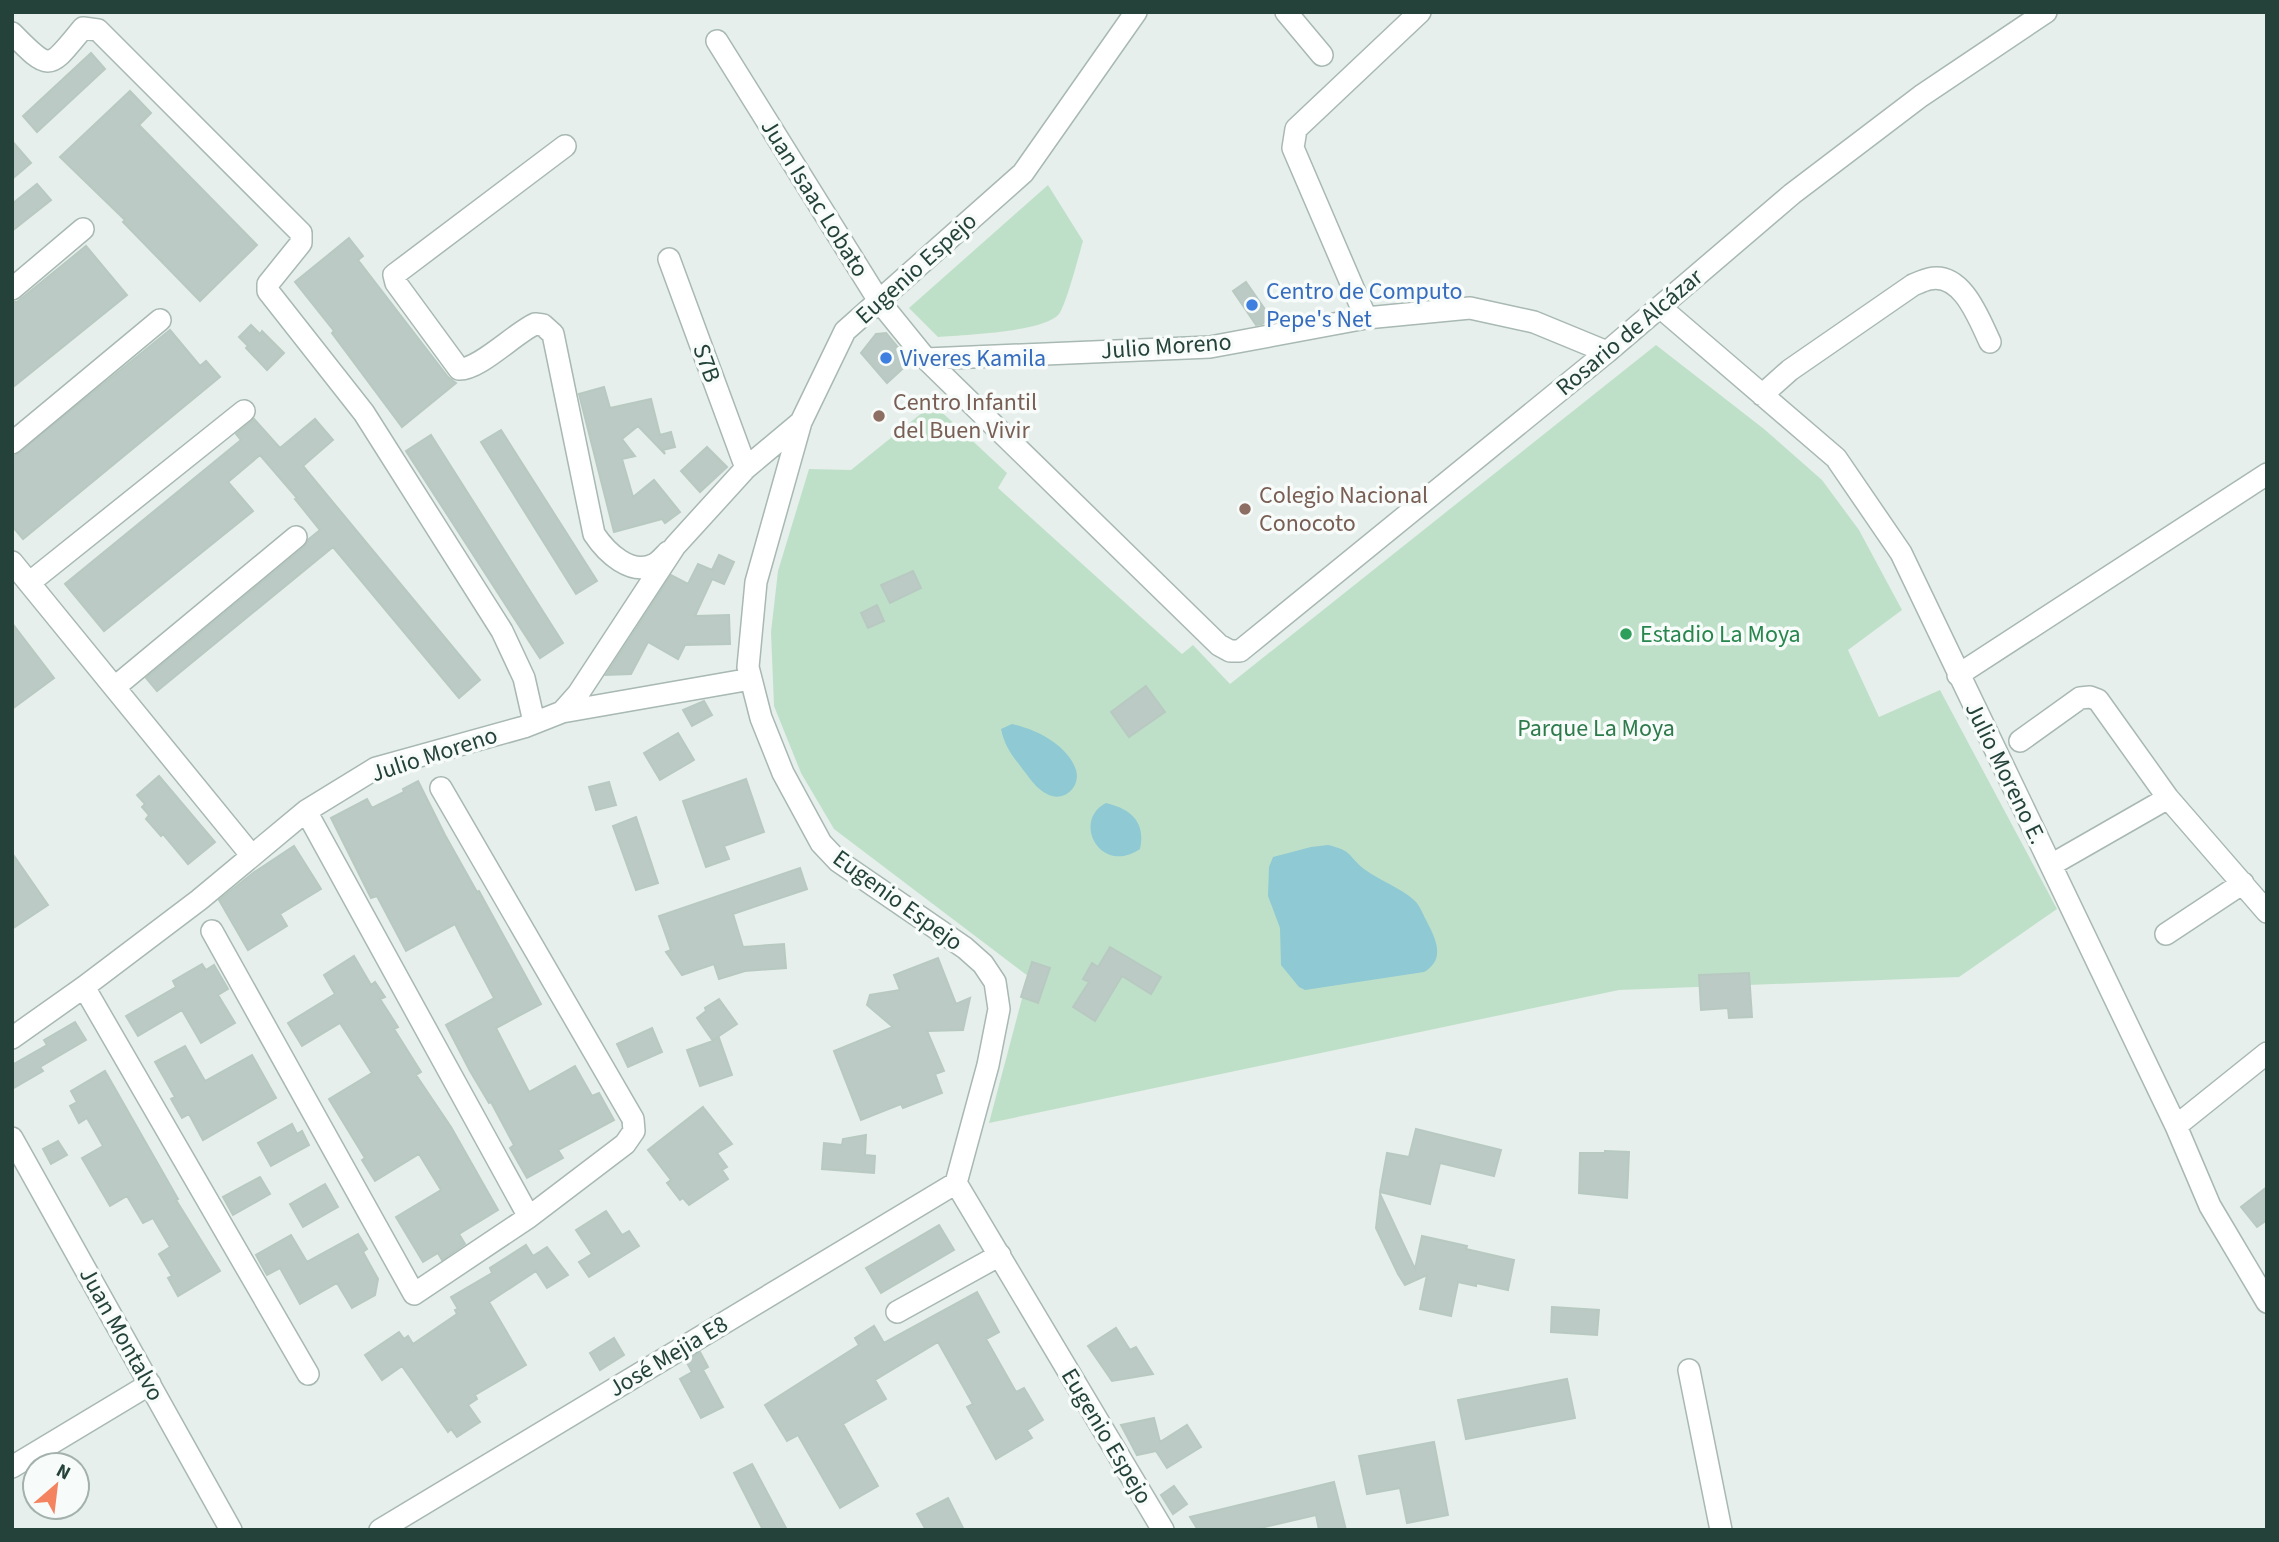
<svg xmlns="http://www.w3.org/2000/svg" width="2279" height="1542" font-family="'Source Sans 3',sans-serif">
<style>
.green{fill:#bfe0c8}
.water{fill:#8ec9d4}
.building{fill:#bbcac4;stroke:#b8c9c2;stroke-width:2}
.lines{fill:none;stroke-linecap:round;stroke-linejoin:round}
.minor-casing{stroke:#a8b8b2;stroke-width:24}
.minor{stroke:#fff;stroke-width:21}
.shop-dot{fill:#3f7fe0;stroke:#f7fbf9;stroke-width:2.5}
.education-dot{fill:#8d6e63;stroke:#f7fbf9;stroke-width:2.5}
.leisure-dot{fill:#2e9e5b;stroke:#f7fbf9;stroke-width:2.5}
.labels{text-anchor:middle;stroke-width:7;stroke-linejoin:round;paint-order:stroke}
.street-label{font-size:24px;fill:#24423a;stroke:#f7fbf9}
.shop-label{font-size:24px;fill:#366cbe;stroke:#f7fbf9;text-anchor:start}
.education-label{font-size:24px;fill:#785e54;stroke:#f7fbf9;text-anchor:start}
.leisure-label{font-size:24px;fill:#27864d;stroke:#f7fbf9;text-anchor:start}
.park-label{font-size:24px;fill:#2d7a4b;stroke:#f7fbf9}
</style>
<rect width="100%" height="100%" fill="#e6efeb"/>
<!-- green -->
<path class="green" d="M1048,185l35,56c-4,14 -17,64 -24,73 -14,18 -96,21 -121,23l-29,-29z
M1656,345l108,84 58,51 37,50 43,80 -54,40 31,67 61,-27 117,219 -98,68 -340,13 -630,133 39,-147 -194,-147 -33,-56 -27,-67 -3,-74 7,-61 31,-102 42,1 82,-66 74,69 -9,15 184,166 11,-9 37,39z"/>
<!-- water -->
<path class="water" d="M1012,724c24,5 56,21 64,46 5,18 -13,33 -29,24 -10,-5 -16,-14 -23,-23 -11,-15 -19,-23 -23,-42z
M1106,803c25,6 40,19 34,46 -39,27 -69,-28 -34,-46z
M1328,845c25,6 19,10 36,24 16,12 36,18 51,32 5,5 8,13 11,19 10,19 20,39 -2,52l-119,18 -6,-3 -18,-22 -1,-37 -12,-32 1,-29 4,-10 38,-10z"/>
<!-- building -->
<path class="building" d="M91,53l14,16 -68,63 -14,-16z
M130,91l21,22 -12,12 118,120 -57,56 -77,-79 2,-2 -65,-63z
M12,141l19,22 -19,16z
M37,184l14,16 -39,31v-27z
M349,238l14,18 -5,4 90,117 8,6 -54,44 -70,-94 2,-2 -39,-49z
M86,246l41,49 -115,93v-86h5z
M1246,282l25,36 -9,6 -6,1 -23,-34z
M251,325l9,9 2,-3 22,22 -17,17 -21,-22 2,-2 -9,-9z
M170,330l30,36 6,-5 14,16 -197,162 -11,-13v-68z
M886,333l24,29 -23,21 -26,-30 15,-19z
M604,387l6,21 41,-9 9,36 11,-3 4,15 -12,3 2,4 -27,-28 -16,13 13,17 -13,3 11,38 21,-17 26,32 -15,11 -3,-4 -48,13 -35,-138z
M254,419l26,29 35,-29 18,21 -30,26 177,214 -21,18 -126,-151 -176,144 -11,-13 158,-131 5,-8 11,-9 -25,-31 2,-1 -37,-43 -32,27 25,29 -149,120 -39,-47 176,-144 -5,-6z
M501,430l96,151 -21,13 -95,-152z
M431,435l132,208 -23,15 -134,-207z
M707,447l20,20 -27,25 -19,-21z
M719,555l15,7 -10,22 -12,-5 -17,37 34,-1 1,29 -45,1 -7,14 -30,-17 -17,32 -25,1 65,-100 17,9 10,-20 14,6z
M913,571l8,17 -31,15 -9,-18z
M877,605l7,16 -16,7 -7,-15z
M12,623l42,55 -42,31z
M1146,686l19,26 -36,25 -18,-25z
M704,701l8,14 -20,11 -9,-16z
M678,733l16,27 -34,20 -16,-27z
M159,776l56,66 -27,22 -25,-30 -2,2 -15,-17 3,-4 -7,-8 3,-3 -8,-9z
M746,779l18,53 -40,14 5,13 -23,8 -23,-66z
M418,781l27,54 32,57 2,-1 62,113 -45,24 33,64 46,-26 17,30 7,-3 15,27 -56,30 5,8 -36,20 -17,-30 4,-3 -23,-43 -2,1 -19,-32 -24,-46 48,-27 -32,-60 -7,-14 -49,27 -29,-55 -6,2 -40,-80 36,-19 5,9 32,-16 -1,-3z
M609,782l7,23 -20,5 -7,-23z
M636,817l22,66 -22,7 -23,-64z
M294,846l27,43 -41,25 7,12 -39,24 -29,-50 34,-27z
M12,853l36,52 -36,24z
M800,868l7,21 -74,25 10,33 41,-3 2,24 -41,3 -26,8 -5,-15 -32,11 -16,-23 5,-2 -12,-34z
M1110,947l51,30 -10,17 -29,-18 -27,45 -22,-14 16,-25 -6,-3 9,-16 6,4z
M354,956l17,29 4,-3 10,15 -5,2 18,28 -4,2 27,43 -5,3 35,52 47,83 -39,24 6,10 -23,16 -4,-7 -15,9 -27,-45 45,-27 -22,-36 -44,27 -13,-21 3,-2 -36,-59 43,-26 -32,-50 -38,23 -14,-23 47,-29 -11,-19z
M938,958l18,46 14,-6 -7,32 -36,1 17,40 -9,3 7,19 -39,15 -2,-4 -40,16 -27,-69 59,-24 -26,-22 3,-10 30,-5 -6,-15z
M1032,962l18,6 -12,35 -17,-6z
M202,964l4,6 8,-5 14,24 -10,6 17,28 -34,20 -19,-33 -44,26 -12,-20 50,-29 -3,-6z
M1749,973l3,44 -23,1 -1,-10 -27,2 -2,-35z
M719,999l18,25 -24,16 6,-2 13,37 -32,11 -13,-36 26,-9 -16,-23 9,-7 -1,-3z
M75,1022l11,18 -46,27 3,4 -31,18v-24l35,-20 -3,-5z
M652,1028l10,24 -34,15 -11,-23z
M185,1046l20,35 47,-26 24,43 -73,42 -14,-26 -7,4 -11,-19 4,-2 -20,-35z
M105,1071l73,128 -2,1 44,71 -42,25 -10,-18 4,-2 -13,-22 11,-7 -17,-29 -10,5 -16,-27 -17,10 -28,-48 21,-12 -16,-28 -8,5 -9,-17 7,-4 -6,-11z
M703,1107l29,37 -15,9 10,14 -5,3 6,9 -39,26 -6,-7 -3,2 -13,-17 4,-3 -23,-30z
M292,1124l5,10 5,-3 7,14 -38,21 -13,-23z
M1416,1129l85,21 -7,26 -54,-13 -10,41 -50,-12 7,-39 22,4z
M866,1135l-1,20 10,1 -1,17 -52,-4 2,-26 18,2 1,-6z
M58,1141l9,14 -16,9 -8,-15z
M1605,1151l24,1 -2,46 -48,-5 1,-40h25z
M260,1177l10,17 -37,21 -10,-18z
M325,1184l13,23 -35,20 -13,-23z
M2267,1187v33l-10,7 -16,-20z
M1380,1194l35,75 7,-33 45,10 -1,3 48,11 -6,30 -32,-7v3l-18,-4 -7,34 -31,-7 7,-34 -22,10 -7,-11 -22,-46z
M606,1211l16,24 7,-4 10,15 -50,31 -10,-15 13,-8 -16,-24z
M939,1225l15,25 -73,43 -15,-25z
M358,1234l9,15 -4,3 15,27 -3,16 -23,13 -15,-25 -37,21 -20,-36 -13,7 -11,-20 35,-20 16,27z
M526,1245l7,11 14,-9 21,28 -21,13 -11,-17 -47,31 37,63 -51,30 2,4 -9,6 12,17 -23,15 -6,-8 -3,3 -46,-66 -20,14 -17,-25 34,-23 5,7 4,-3 5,8 44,-30 -2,-4 3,-1 -7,-12 41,-24 -2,-5z
M977,1292l22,40 -13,7 30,53 8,-4 19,32 -16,10 5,8 -36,21 -29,-52 6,-3 -35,-62 -63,38 11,19 -43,25 35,62 -38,22 -42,-73 -11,6 -22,-36 94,-60 -4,-7 19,-12 10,17z
M1552,1307l47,3 -2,25 -46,-3z
M1116,1328l14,22 6,-3 17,27 -41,7 -24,-35z
M614,1338l10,17 -24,15 -10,-17z
M700,1352l8,15 -5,3 20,37 -22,11 -21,-39 12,-7 -6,-11z
M1567,1379l8,39 -109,21 -8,-39z
M1154,1418l6,24 27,-17 14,22 -34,21 -11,-17 -19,4 -16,-30z
M1434,1442l14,73 -41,8 -7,-35 -33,6 -8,-38z
M752,1464l35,66h-24l-29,-57z
M1334,1482l12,48h-27l-3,-15 -64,15h-54l-8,-13z
M1174,1486l13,18 -14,10 -12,-19z
M948,1498l16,32h-38l-9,-16z"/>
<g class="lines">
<defs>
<path id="minor" d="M1136,12l-113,161 -178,158 -44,91 -45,160 -8,85 13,51 22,55 38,70 17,18 127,87 18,16 12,18 4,27 -11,56 -32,118 207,347
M1286,12l36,43
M12,33c39,40 37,36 71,-5l15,2 203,203v10l-33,41v7l96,122 138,218 22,47 10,44
M717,41l162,260 47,58 293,286 11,6h10l367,-299 185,-158 129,-98 125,-84
M565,146l-171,129 2,8 63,86c20,1 56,-36 76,-45l8,1 10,9 41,200c12,18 37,43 61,30 5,-3 9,-8 13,-12
M669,259l77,209
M12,289l71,-60
M1660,307l176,151 65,95 275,573 34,80 57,96
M1366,318l-73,-170 3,-19 124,-117
M926,359l284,-12 156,-29 104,-10 64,14 73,30
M1762,395l28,-25 123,-85c5,-2 11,-5 16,-6 33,-8 50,40 61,63
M12,443l148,-123
M12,562l240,294
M29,583l215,-172
M1958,675l309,-201
M115,687l181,-150
M562,712l189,-33
M2020,741l60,-43 10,-1 8,3 70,98 99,114
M306,811l223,406
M2051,865l117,-67
M212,931l202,363 115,-77 96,-73 9,-13 -1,-12 -192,-331
M2166,934l77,-51
M84,987l224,387
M12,1038l72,-51 115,-87 107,-89 70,-43 148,-41 38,-15 16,-18 97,-148 71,-78 55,-46
M2176,1126l91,-73
M12,1138l219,392
M897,1312l103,-57
M1689,1370l32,160
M12,1467l138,-83
M380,1530l576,-347"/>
</defs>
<!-- minor casing -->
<use href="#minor" class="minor-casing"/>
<!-- minor -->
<use href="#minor" class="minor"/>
</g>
<!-- markers -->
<g class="shop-dot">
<circle cx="1252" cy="305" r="7"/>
<circle cx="886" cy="358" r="7"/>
</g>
<g class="education-dot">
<circle cx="879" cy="416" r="7"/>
<circle cx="1245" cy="509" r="7"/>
</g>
<circle class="leisure-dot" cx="1626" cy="634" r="7"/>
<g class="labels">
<!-- street labels -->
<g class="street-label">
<text transform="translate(815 198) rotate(58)" y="8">Juan Isaac Lobato</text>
<text transform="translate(916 268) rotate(-42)" y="8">Eugenio Espejo</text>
<text transform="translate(1629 332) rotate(-40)" y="8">Rosario de Alcázar</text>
<text transform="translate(1166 346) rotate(-4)" y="8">Julio Moreno</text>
<text transform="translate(707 363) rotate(70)" y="8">S7B</text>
<text transform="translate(434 754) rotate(-18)" y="8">Julio Moreno</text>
<text transform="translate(2006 773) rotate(64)" y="8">Julio Moreno E.</text>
<text transform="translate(898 900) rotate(36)" y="8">Eugenio Espejo</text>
<text transform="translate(122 1334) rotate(61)" y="8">Juan Montalvo</text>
<text transform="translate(668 1356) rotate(-31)" y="8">José Mejia E8</text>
<text transform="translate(1107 1436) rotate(59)" y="8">Eugenio Espejo</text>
</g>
<!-- shop labels -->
<g class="shop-label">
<text x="1266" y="299">Centro de Computo<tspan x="1266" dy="28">Pepe's Net</tspan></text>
<text x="900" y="366">Viveres Kamila</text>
</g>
<!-- education labels -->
<g class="education-label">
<text x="893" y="410">Centro Infantil<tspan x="893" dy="28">del Buen Vivir</tspan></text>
<text x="1259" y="503">Colegio Nacional<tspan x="1259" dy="28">Conocoto</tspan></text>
</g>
<!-- leisure labels -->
<g class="leisure-label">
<text x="1640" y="642">Estadio La Moya</text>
</g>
<!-- park labels -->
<g class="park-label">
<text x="1596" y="736">Parque La Moya</text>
</g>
</g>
<!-- border -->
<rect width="2279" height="1542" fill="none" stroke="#24423a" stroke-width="28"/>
<!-- north arrow -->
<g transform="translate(56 1486) rotate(28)"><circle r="33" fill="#f7fbf9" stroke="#a3b1ad" stroke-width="2"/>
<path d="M0-5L12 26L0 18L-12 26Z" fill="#f4845f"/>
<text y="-10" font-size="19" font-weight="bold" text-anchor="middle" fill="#24423a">N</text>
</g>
</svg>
